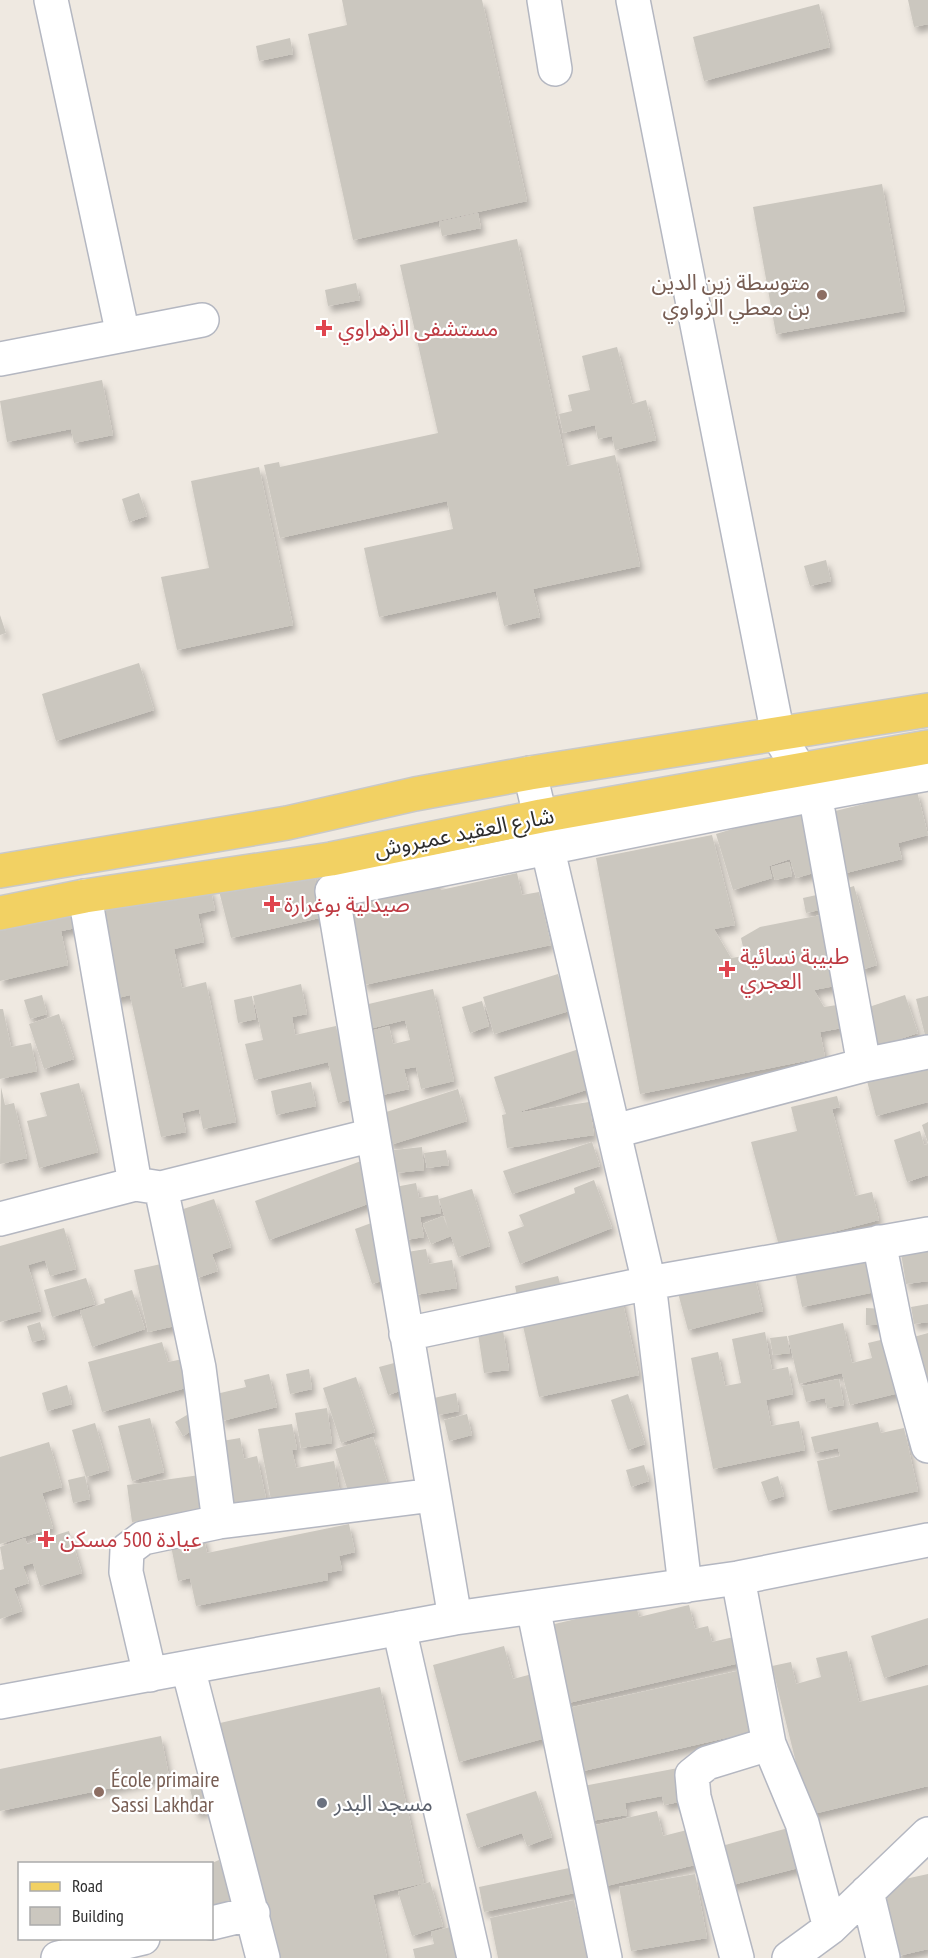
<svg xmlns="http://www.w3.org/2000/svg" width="928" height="1958" font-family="'PT Sans Narrow','Noto Sans Arabic',sans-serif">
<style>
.building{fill:#cbc7bf;filter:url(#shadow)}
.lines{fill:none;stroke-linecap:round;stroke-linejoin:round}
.minor-casing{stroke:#b4b7c1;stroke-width:36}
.major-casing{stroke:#c9c9c9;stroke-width:36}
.minor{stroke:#fff;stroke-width:33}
.major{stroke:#f2d163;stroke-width:33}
.education-dot{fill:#8d6e63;stroke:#fff;stroke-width:2}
.health-dot{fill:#e0444e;stroke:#fff;stroke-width:2}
.worship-dot{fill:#6b7280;stroke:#fff;stroke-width:2}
.labels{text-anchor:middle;stroke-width:4.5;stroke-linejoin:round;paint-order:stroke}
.education-label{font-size:22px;fill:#785e54;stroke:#fff;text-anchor:end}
.health-label{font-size:22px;fill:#be3a42;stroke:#fff;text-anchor:start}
.street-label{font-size:22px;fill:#2e2e2e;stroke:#fff}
.worship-label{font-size:22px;fill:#5b616d;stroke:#fff;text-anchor:start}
</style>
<defs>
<filter id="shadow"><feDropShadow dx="3.5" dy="6" stdDeviation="3" flood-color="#0004"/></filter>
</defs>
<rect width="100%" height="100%" fill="#efe9e1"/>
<!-- building -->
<path class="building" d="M342,0h140l45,201 -174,39 -45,-206 39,-9z
M908,0h20v24l-14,3z
M819,4l11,43 -126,34 -11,-44z
M290,38l3,16 -34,7 -3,-15z
M882,184l23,127 -129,23 -23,-127z
M478,213l3,15 -39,8 -3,-14z
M517,239l50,227 48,-11 25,111 -107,23 7,28 -36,9 -8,-35 -117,26 -15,-69 89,-19 -6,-28 -167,37 -16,-73 15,-3 1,5 158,-34 -38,-168z
M356,283l4,17 -32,6 -3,-16z
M617,347l15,57 14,-4 10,40 -41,10 -3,-14 -14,3 -3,-14 -32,8 -4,-19 13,-3 -4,-16 22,-5 -8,-34z
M102,380l11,55 -39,8 -3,-14 -64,13 -7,-41z
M259,467l34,158 -116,25 -16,-73 48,-9 -18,-87z
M139,493l8,23 -18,6 -7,-23z
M826,560l5,21 -21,5 -6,-20z
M0,615l6,18 -6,2z
M139,663l15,47 -98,31 -14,-47z
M917,791l11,44 -30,8 4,16 -60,15 -15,-61z
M805,807l19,63 -28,8 -6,-19 -21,7 3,12 -39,12 -17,-56z
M712,835l23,90 -21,4 17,29 14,-2 -4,-18 19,-11 66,-13 14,71 -26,5 10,17 13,-2 5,23 -22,4 5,25 -185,37 -44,-236z
M789,862l3,14 -17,4 -4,-13z
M313,869l11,48 -93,21 -12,-47z
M517,873l5,22 17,-3 12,53 -187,40 -18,-83 93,-21 2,9z
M854,886l23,79 -16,5 -23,-79z
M210,887l5,23 -17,4 6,28 -30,7 8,39 24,-6 30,140 -33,7 -4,-20 -17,4 4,19 -25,5 -31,-142 -17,4 -19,-87z
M821,894l2,15 -17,4 -3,-15z
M82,909l4,17 -25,5 7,34 -68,16v-54z
M558,974l11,37 -75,23 -11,-37z
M301,984l6,30 -15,3 3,18 41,-9 17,73 -15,4 -10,-41 -74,18 -9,-36 18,-4 -10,-44z
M433,989l21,92 -33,8 -5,-22 -12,2 5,20 -31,7 -15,-63 26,-7 4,18 17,-4 -5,-20 -40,10 -5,-24z
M42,995l5,19 -17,5 -6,-19z
M905,995l13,38 -39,13 -13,-38z
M252,996l4,23 -18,4 -4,-23z
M928,996v43h-2l-10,-40z
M482,1001l7,25 -19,7 -8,-26z
M0,1009h3l8,38 20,-4 6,28 -37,8z
M59,1014l15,45 -30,10 -15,-45z
M579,1049l13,39 -76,25 73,-11 5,33 -87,13 -5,-33 4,-1 -12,-37z
M928,1064v38l-52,14 -9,-35z
M311,1082l5,24 -40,9 -5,-24z
M79,1083l19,69 -59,16 -12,-47 20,-5 -7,-23z
M1,1087l4,18 9,-2 13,55 -27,6z
M458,1089l9,32 -77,24 -10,-31z
M837,1096l3,11 -8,2 23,87 17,-4 7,28 -100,26 -28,-104 46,-11 -6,-24z
M928,1122v21l-6,-18z
M920,1131l4,14 4,-1v31l-21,7 -13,-42z
M592,1142l8,24 -88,28 -9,-23z
M422,1147l2,23 -28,3 -2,-23z
M446,1150l3,15 -22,3 -3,-15z
M361,1161l15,40 -107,39 -14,-39z
M594,1180l18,48 -92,36 -12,-32 16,-6 -5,-11 56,-22 -1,-5z
M416,1183l3,15 19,-3 3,18 -21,4 4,20 -19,3 -10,-53z
M472,1189l18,57 -32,11 -7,-21 -20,8 -8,-20 20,-8 6,15 -10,-32z
M214,1199l17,48 -19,7 6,17 -21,7 -23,-66z
M374,1222l17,56 -19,6 -17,-55z
M64,1228l12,41 -26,7 -5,-16 -17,5 13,46 -41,11v-76z
M928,1242v39l-22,3 -6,-37z
M426,1249l3,15 23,-4 5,28 -42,7 -8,-43z
M872,1251l8,40 -78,16 -8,-40z
M161,1264l14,62 -27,6 -14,-62z
M754,1274l9,37 -75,19 -10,-37z
M558,1276l4,15 -44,10 -3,-15z
M86,1278l9,26 -43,13 -8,-27z
M132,1290l13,39 -53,18 -12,-36 25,-8 -1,-4z
M621,1295l18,80 -100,22 -18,-80z
M928,1304v18l-14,2 -3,-17z
M866,1308l19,1v16h-19z
M40,1322l5,17 -13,3 -5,-16z
M843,1323l9,40 20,-5 -4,-15 21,-5 14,54 -53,13 -8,-32 -43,11 -11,-48z
M503,1330l6,40 -25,3 -6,-39z
M765,1332l7,38 16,-3 5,27 -27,6 5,26 28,-5 6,29 -92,19 -22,-111 27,-6 7,34 16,-3 -9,-44z
M928,1333v56l-25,-49z
M787,1336l3,17 -17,2 -3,-17z
M162,1342l6,20 15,-3 6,28 -87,25 -14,-50z
M398,1362l8,27 -18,6 -9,-28z
M309,1369l3,20 -22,5 -4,-20z
M269,1374l8,33 -55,14 -6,-27 30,-7 -2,-7z
M356,1377l19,55 -34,11 -18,-55z
M839,1379l5,26 -17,3 -2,-10 -19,4 -4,-16z
M67,1385l5,19 -25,7 -5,-18z
M456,1393l3,18 -21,4 -4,-17z
M628,1394l17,50 -17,6 -17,-50z
M327,1408l5,35 -31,5 -6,-35z
M192,1412l8,14 -17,10 -8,-14z
M467,1414l5,21 -23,6 -5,-21z
M150,1418l14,54 -32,9 -14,-55z
M878,1422l3,11 23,-5 14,63 -90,20 -11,-50 23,-5 -2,-8 -23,5 -4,-16z
M95,1423l14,47 -23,7 -14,-47z
M292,1424l5,25 -5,1 4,18 38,-7 6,32 -32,6 -1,-5 -36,6 -13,-71z
M373,1437l15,49 -38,12 -15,-49z
M240,1438l4,21 13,-3 10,47 -37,7 -14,-68z
M49,1442l13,45 -20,6 11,35 -53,16v-87z
M644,1465l5,16 -18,6 -5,-17z
M200,1475l5,38 -73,9 -5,-37z
M85,1476l5,23 -17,4 -5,-23z
M778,1476l6,20 -16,5 -7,-19z
M349,1524l6,28 -16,4 3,14 -15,3 1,7 -132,26 -6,-28 -12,3 -8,-40 33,-6 4,18z
M69,1531l13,42 -42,13 -7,-23 -10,3 6,17 -15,5 8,23 -22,8v-49l4,-1 -4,-22 25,-9 2,6z
M636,1605l3,12 50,-12 6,24 13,-3 4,16 26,-6 6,26 -180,42 -18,-78z
M928,1618v46l-44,14 -13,-42z
M504,1646l9,33 23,-6 17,63 -94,26 -26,-97z
M847,1651l12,51 69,-17v101l-119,29 -37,-149 19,-4 5,22 25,-7 -5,-19z
M746,1669l14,61 -181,42 -15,-63z
M380,1687l44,196 -51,12 14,63h-114l-53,-235z
M161,1736l8,40 -169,35v-42z
M678,1768l6,33 -20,4 -2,-9 -37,7 2,12 -42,7 -7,-35z
M207,1777l7,32 -18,4 -8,-32z
M536,1791l16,46 -25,9 -5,-13 -45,15 -11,-34z
M657,1811l6,25 24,-6 8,35 -93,22 -19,-59z
M792,1827l10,40 -77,20 -11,-39z
M219,1860l14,41 -21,7v-45z
M574,1867l5,25 -95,20 -5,-25z
M695,1874l12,64 -76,13 -12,-64z
M928,1874v75l-30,7 -16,-72z
M430,1882l13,44 -31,10 -14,-44z
M574,1900l13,58h-89l-8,-40z
M450,1927l8,31h-43l-2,-9 21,-5 -3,-12z"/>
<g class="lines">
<defs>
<path id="minor" d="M51,0l72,335
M544,0l11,69
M633,0l145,735 37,59 49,271
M0,359l202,-39
M530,773l119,510 36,303
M85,896l50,288
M615,1131l249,-66 64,-13
M373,1135l-41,-244c199,-38 397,-82 596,-117
M161,1188l38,180 20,154
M0,1219l135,-35 26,4 212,-53 82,483
M879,1242l19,95 30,109
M406,1334l243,-51 279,-49
M738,1578l31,166 33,79 28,105
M533,1607l72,351
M399,1628l75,330
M188,1668l75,290
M150,1675l-24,-103 1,-22 16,-12 76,-16 214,-27
M0,1702l455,-84 283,-40 190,-38
M867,1892l16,66
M212,1923l41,-10
M58,1958l85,-20
M737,1958l-43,-161 -2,-22 15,-12 62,-19
M789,1958l41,-30 98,-94"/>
<path id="major" d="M0,871l287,-48 128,-29 115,-21 398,-63
M0,913l85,-17 246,-37 210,-43 387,-69"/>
</defs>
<!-- minor casing -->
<use href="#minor" class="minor-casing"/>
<!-- major casing -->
<use href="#major" class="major-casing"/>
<!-- minor -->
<use href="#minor" class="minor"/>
<!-- major -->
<use href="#major" class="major"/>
</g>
<!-- markers -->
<g class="education-dot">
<circle cx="822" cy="295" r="6"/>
<circle cx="99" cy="1792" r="6"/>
</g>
<g class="health-dot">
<path d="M321 319h6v6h6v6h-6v6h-6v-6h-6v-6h6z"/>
<path d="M269 895h6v6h6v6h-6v6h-6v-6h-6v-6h6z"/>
<path d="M724 960h6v6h6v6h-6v6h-6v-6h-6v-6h6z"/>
<path d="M43 1530h6v6h6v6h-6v6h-6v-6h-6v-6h6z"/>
</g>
<circle class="worship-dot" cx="322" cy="1803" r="6"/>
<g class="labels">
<!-- education labels -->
<g class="education-label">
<text x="810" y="290">متوسطة زين الدين<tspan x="810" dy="25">بن معطي الزواوي</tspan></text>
<text x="111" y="1787" text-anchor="start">École primaire<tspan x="111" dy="25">Sassi Lakhdar</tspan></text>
</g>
<!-- health labels -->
<g class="health-label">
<text x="338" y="336">مستشفى الزهراوي</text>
<text x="284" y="912">صيدلية بوغرارة</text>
<text x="740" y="964">طبيبة نسائية<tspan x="740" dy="25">العجري</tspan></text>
<text x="60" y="1547">عيادة 500 مسكن</text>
</g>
<!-- street labels -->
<g class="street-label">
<text transform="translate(464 832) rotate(-11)" y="8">شارع العقيد عميروش</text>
</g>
<!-- worship labels -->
<g class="worship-label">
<text x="334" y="1811">مسجد البدر</text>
</g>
</g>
<!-- legend -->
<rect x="18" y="1862" width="195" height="78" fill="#ffffff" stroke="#ababab" stroke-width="1.5"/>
<rect x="30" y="1882" width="30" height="9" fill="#f2d163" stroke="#ababab" stroke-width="1.5"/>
<text x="72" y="1892" font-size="18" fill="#2e2e2e">Road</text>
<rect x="30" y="1907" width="30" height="18" fill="#cbc7bf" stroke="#ababab" stroke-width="1.5"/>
<text x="72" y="1922" font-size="18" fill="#2e2e2e">Building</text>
</svg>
